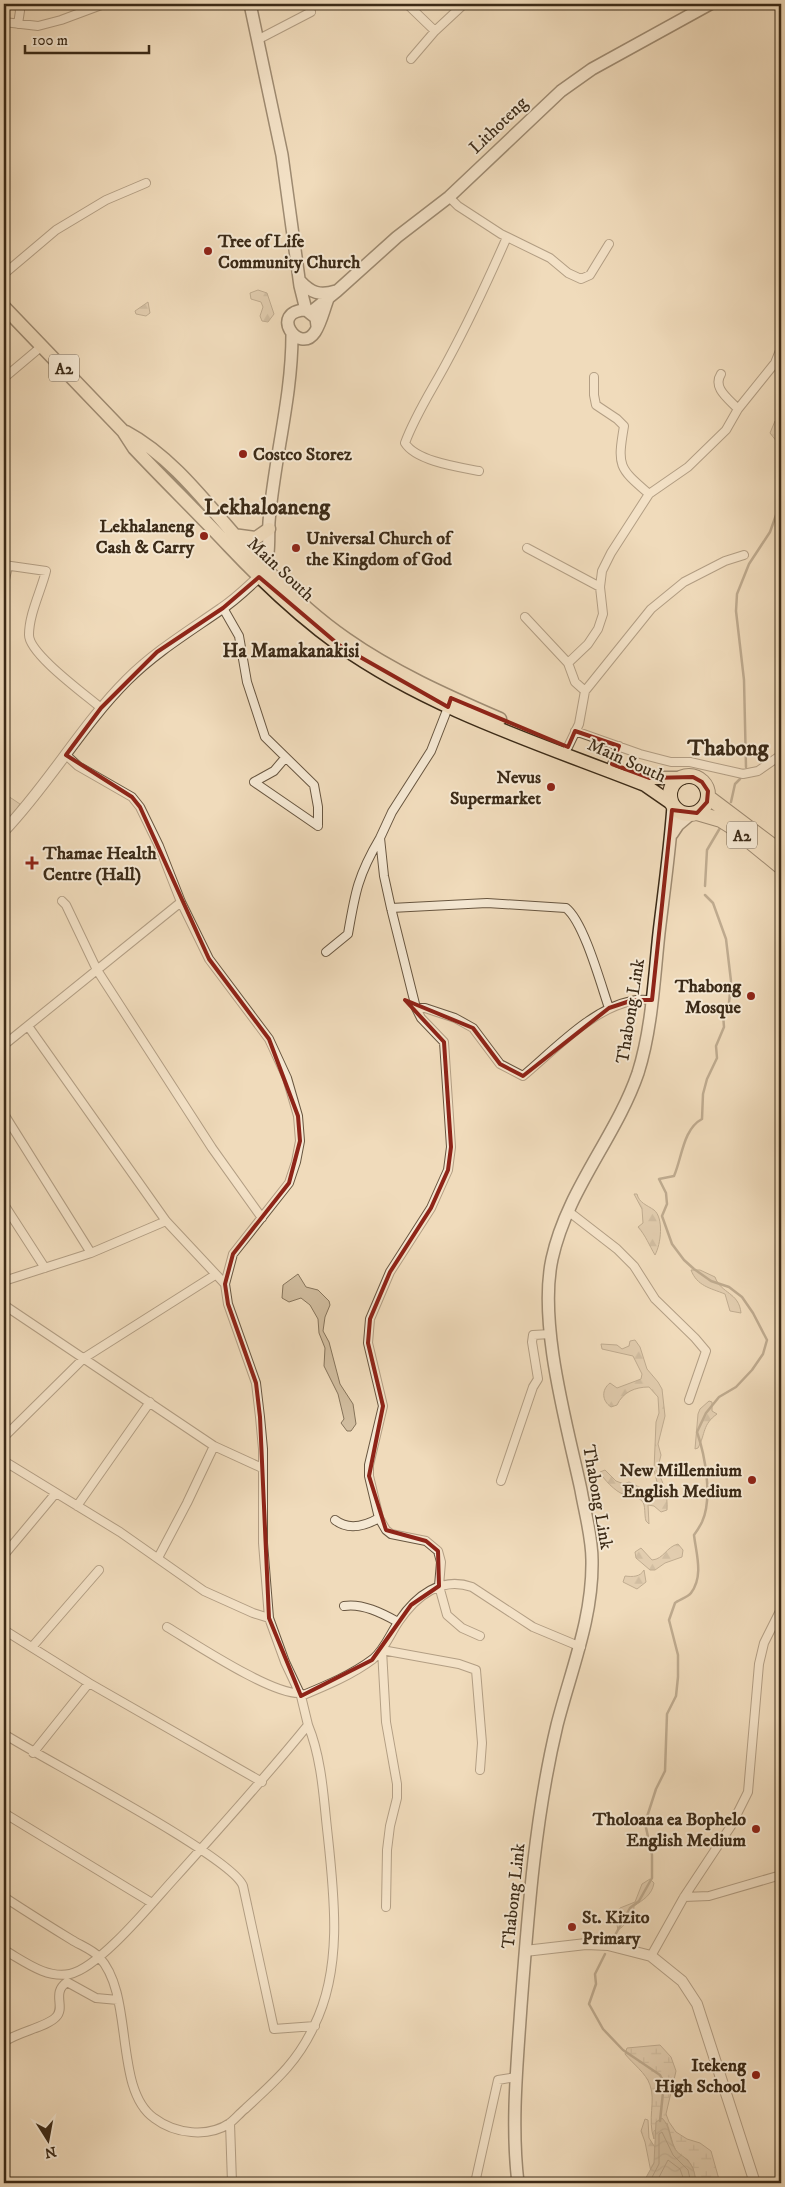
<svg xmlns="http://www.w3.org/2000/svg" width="785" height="2187" font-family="'IM FELL DW Pica',serif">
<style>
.green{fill:#d1bd9f;stroke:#86745b}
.forest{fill:url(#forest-firs);stroke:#86745b}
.wetland{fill:url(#wetland-marsh);stroke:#86745b}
.cemetery{fill:url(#cemetery-stones);stroke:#86745b}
.water{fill:url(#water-waves);stroke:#827058}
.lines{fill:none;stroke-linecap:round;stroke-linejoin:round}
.shore{stroke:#76644d;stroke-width:1}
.stream{stroke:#827058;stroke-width:2.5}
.minor-casing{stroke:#685640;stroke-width:10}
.tertiary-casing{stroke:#685640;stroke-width:12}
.secondary-casing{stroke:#3b2a17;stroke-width:14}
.primary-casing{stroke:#3b2a17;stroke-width:15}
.trunk-casing{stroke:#3b2a17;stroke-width:16}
.minor{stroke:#f5e8d3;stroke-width:8}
.tertiary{stroke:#f5e8d3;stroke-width:10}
.secondary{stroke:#f5e8d3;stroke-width:11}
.primary{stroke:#f0dbbb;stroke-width:12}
.trunk{stroke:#f0dbbb;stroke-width:14}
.marked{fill:none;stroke:#8f2418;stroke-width:4;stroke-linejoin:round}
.poi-dot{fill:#8f2418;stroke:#f5e8d3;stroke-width:2}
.labels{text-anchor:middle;stroke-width:4;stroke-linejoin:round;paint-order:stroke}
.shield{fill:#f5e8d3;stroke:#73634f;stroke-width:1}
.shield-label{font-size:16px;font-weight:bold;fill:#3b2a17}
.street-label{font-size:18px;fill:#3b2a17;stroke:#f5e8d3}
.poi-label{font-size:18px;font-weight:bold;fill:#3b2a17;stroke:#f5e8d3;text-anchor:end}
.neighbourhood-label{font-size:19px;font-weight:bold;fill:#3b2a17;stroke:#f5e8d3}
.district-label{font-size:22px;font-weight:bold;fill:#3b2a17;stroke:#f5e8d3}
</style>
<defs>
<pattern id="forest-firs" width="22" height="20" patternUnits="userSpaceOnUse" patternTransform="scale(1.25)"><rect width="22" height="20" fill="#d1bd9f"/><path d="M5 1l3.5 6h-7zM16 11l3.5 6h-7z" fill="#ab9a81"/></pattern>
<pattern id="wetland-marsh" width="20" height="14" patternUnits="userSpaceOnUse" patternTransform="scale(1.25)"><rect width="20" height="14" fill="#d1bd9f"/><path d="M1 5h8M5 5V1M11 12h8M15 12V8" fill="none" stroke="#ab9a81"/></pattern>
<pattern id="cemetery-stones" width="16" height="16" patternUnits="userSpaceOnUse" patternTransform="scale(1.25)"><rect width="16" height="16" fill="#d1bd9f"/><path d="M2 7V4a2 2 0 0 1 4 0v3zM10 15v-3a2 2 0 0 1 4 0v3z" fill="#ab9a81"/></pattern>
<pattern id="water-waves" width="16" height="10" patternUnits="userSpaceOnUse" patternTransform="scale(1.25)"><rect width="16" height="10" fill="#b29f83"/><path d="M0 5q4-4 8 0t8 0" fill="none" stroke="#92826a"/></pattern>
</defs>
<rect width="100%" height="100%" fill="#f0dbbb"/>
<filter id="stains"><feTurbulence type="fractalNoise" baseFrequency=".004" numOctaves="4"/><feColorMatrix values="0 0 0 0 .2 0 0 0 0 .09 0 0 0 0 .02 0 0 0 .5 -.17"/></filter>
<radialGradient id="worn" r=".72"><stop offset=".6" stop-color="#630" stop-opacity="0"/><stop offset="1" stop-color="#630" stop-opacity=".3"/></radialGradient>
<!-- green -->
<path class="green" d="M298,1274l8,13 12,3 11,11 1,4 -5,12 -2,14 6,11 11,42 13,20 3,20 -5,7h-4l-6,-8 3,-4 -6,-25 -14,-28 1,-18 -6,-15 -1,-14 -8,-14 -9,-7 -12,4 -7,-4 1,-13z"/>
<!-- forest -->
<path class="forest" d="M258,290l9,3 7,21 -6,8 -6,-1 -2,-5 3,-9 -2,-5 -10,-3 -1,-6z
M148,302l2,11 -4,3 -10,-2 -1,-3z
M634,1194h3c2,9 10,11 17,16 10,8 7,34 1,45 -6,-10 -9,-19 -17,-28l5,-4 -1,-14z
M691,1270h9l15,7c6,17 24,15 26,36l-11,-2 -5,-17c-15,-6 -28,-8 -34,-24z
M635,1340l5,7 7,22 11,13 4,7 3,27 -7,28 3,11 -4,16c7,12 11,25 10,39l-6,2 -7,-6 -6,-1 1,19 -3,-3c-2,-6 0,-16 -4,-20 -5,-5 -13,-5 -19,-7 -7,-2 -20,-15 -23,-22l5,-2 11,11 8,3 5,-2 26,13 4,-5 -5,-20 2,-48 3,-9 -1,-16 -9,-10c-14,0 -26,5 -32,18l-6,2c-9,-6 -10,-17 -1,-24l7,5 24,-9 1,-5 -9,-18 -31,-7 -1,-5 16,1 5,4 7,-3 1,-5z
M709,1401l3,1v9l5,3c-15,11 -11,19 -19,34l-3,1 3,-35 2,-5z
M678,1544l5,6 -1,7 -17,6 -10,7h-5l-14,-12 -1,-6 6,-4 11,12c12,-1 14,-13 26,-16z
M644,1570l2,12 -9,7 -14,-7 2,-6c8,1 15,1 19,-6z
M650,1879l4,4c-2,12 -11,17 -20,23l-1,12c-7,2 -8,8 -15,12l-1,-5 3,-4v-13l15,-6 7,-18z
M645,2119l3,1 1,18 9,14 -7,20 -6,-30 -4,-11z"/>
<!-- wetland -->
<path class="wetland" d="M781,416v31l-11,-14 5,-12z
M660,2045l11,12 5,14 -10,43 3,8 7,10 11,7 13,4 11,8 9,32h-24l-3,-15 -5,-8 -11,-7 -4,-9 -6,-21 -13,8v8c-7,-20 2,-38 -4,-54 -4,-12 -17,-21 -25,-31l2,-6z"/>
<!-- cemetery -->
<path class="cemetery" d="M5,794l15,10 -16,23v-32z"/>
<!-- water -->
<path class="water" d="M662,2118c8,8 7,19 12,29 3,7 9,8 14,14 6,6 7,14 8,22h-53l11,-20 2,-41z"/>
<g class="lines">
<!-- shore -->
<path class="shore" d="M649,2183l10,-19v-30l3,-2 11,23 15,15 3,13
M656,2183l12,-23 12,9 5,14"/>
<!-- stream -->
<path class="stream" d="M746,767l-2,-87 -8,-69 1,-17 12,-30 21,-32 11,-31
M731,802l4,-18 5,-5
M705,886l2,-36 13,-22
M614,1937l16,-29 9,-7 13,-23v-23l-7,-32 11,-34 9,-18 2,-57 9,-18 2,-19v-22l-9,-35 6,-17c4,-3 13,-6 16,-10 13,-17 5,-40 3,-58 3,-4 6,-9 8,-13 11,-24 3,-67 -5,-90l9,-19 13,-16 17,-10 16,-17 11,-16 4,-14 -14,-27 -11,-16 -13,-10 -18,-6 -17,-12 -10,-9 -12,-16 -10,-28 5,-12 -1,-11 -7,-14 15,-3c8,-18 9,-47 28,-57l1,-25 4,-15 10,-21 -1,-12 8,-19 -1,-13 6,-11 2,-22 -5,-42 -13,-36 -8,-8
M605,1954l-10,20 1,10 -7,20 14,25 20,21 37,25 4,8 -4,38"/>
<defs>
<path id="minor" d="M18,4l2,7 -2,13
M407,4l28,27
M4,22l34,4 23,-6 43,-16
M259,39l52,-27
M411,59l24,-28 29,-27
M449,197l9,9 43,28 49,24 18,15 13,6 9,-4 19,-31
M4,274l52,-44 50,-30 40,-17
M721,374c-9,14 8,25 17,35
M594,377v18l2,10 21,14 7,7c-7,41 -5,42 25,68
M4,378l38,-32
M479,471c-21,-4 -63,-10 -74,-28 11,-30 29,-56 44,-85 21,-39 40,-80 58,-121
M527,548l73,39
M4,565l42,6c-5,20 -17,43 -17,64 0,19 57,60 72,73
M4,584l4,-18
M223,608l16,28 8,46 18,55 49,48 4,22v19
M525,617l43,46 7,19 10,9
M568,663l20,-19 10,-15 5,-15 -3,-27 2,-16 9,-18 38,-59 39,-27 38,-37 12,-21 37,-46 6,-15
M449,705l-18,46 -39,61 -12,26 4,38 7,32 25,100 5,10 23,24 7,105 -3,23 -17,38 -41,64 -20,47 -2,24 15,63 -14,59v11l10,42 7,12 5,4 35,7 12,10 3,11 -2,24 8,29 15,13 18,8
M575,731l65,23 31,8h19l53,12 15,-3 23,-16
M568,747l11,-23 6,-33 66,-82 33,-27 41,-21 19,-6
M285,758l-11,13 -20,11 64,44
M612,764l7,-18
M62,901l4,4 31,65 115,178 50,70
M391,908l96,-5 79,5c18,14 35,77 43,100
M326,952l22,-18c7,-41 10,-59 32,-96
M416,1008h9l30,10 18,10 27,36 23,12c31,-26 70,-68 109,-75 6,-2 13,-1 20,-1
M28,1026l138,195 59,63
M4,1045l177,-143
M4,1114l87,139
M5,1206l40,62
M568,1211l49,38 17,17 21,33 40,39 11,13 -17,49
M4,1281l87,-28 75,-32
M4,1305l210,141 48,22
M4,1437l80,-79 131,-83
M4,1461l116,71 84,59 49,22 16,5
M501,1481l32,-94 5,-8 -6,-37 1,-7 18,-1
M77,1506l73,-104
M335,1520c14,11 30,6 44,-2
M4,1555l51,-61
M158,1558l29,-55 27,-57
M344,1606c18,-3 38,7 54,16
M167,1627c27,16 105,68 133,66
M4,1630l85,53 173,99
M32,1647l67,-77
M301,1696c24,-10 51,-21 72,-37 12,-10 17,-25 26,-38 17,-25 42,-45 73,-34l61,40 48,20
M4,1734c37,24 229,123 239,152l31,143 41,-3
M33,1753l56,-70
M4,1813l148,90
M4,1897c23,15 45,29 68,43 8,5 21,10 27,17 36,38 14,132 55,161 21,16 54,20 76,5 5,-4 10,-10 15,-14 29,-27 52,-46 69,-83 31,-62 19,-140 12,-207 -3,-31 -6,-65 -18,-94
M684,1897l25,-1 72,-21
M386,1907l1,-57 3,-24 7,-28v-14l-11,-62 -4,-72 77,14 17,6 6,73 -2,27
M4,1950c20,11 42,29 66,24 29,-6 82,-71 103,-94 46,-51 92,-102 135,-155l-7,-29 -16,-34 -16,-44 -6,-75v-94l-3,-32 -4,-34 -28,-79 -3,-20 8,-30 56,-71 7,-21 4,-21 -2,-25 -11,-38 -18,-39 -60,-80 -28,-57 -22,-56 -19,-39 -8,-10 -54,-31 -12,-11
M651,1956l33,-59 47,-71 17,-34 11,-128 5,-21 17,-34
M4,2042c13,-10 43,-15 52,-25 10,-10 -5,-24 11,-35l29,16 22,2
M230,2123l2,60
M475,2183l23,-103 18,-3"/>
<path id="tertiary" d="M4,831c45,-47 77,-105 123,-151 28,-28 61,-48 94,-71 14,-9 26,-21 38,-32
M525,1951l61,-7 22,1 43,11 31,25 15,23 58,179"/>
<path id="secondary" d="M250,4l32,151 18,131 6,24
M300,281c11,12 20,15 36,10
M311,312l26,-21 60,-54 52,-40 112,-106 31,-22 118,-65
M317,326l-1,-8 -10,-8c-38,1 -7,46 9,22 6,-9 9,-23 13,-33
M261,575c10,-16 7,-35 8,-53 5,-63 23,-124 23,-187
M672,834l6,-9 13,-11
M518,2183c-7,-58 -1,-118 3,-177 7,-93 14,-189 36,-281 14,-55 36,-107 35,-165 0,-23 -7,-47 -11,-70 -14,-65 -43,-166 -29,-231 15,-69 64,-122 86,-186 14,-44 16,-94 21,-140 5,-42 11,-84 14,-127"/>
<path id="primary" d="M4,307l119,124 11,17c31,33 64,65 95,98 34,36 70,70 110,99 92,65 202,99 306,140l26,18
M126,432c56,30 95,93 140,137 24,25 51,50 80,70 47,33 101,57 154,80
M233,535l23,3 13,-9
M632,772l18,6h32"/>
<path id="trunk" d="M670 795a19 19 0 1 1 38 0a19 19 0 1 1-38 0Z
M708,797l73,55
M697,813l24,7 11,7 49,40"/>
</defs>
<!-- minor casing -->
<use href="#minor" class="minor-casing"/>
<!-- tertiary casing -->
<use href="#tertiary" class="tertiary-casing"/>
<!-- secondary casing -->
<use href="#secondary" class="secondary-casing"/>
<!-- primary casing -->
<use href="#primary" class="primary-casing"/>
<!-- trunk casing -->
<use href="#trunk" class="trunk-casing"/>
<!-- minor -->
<use href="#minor" class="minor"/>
<!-- tertiary -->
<use href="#tertiary" class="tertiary"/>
<!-- secondary -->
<use href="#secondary" class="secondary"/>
<!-- primary -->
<use href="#primary" class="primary"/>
<!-- trunk -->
<use href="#trunk" class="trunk"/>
</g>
<!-- marked area -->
<path d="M0 0H785V2187H0ZM259,577l80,68 109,62 3,-9 117,49 7,-16 44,15 -7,18 38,14 43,-1 9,5 6,9 -1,11 -10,11 -25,-3 -20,190h-19l-24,8 -86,68 -23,-12 -27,-36 -68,-28 39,42 7,105 -3,23 -17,38 -41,64 -20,47 -2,24 15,63 -14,70 17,54 40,11 12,10 1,35 -28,19 -39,55 -71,36 -32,-78 -9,-201 -4,-34 -28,-79 -3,-20 8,-30 56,-71 11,-42 -2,-25 -29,-77 -60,-80 -69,-152 -8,-10 -66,-42 35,-47 56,-56 66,-44z" fill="#f0dbbb" fill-opacity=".55" fill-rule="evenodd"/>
<path class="marked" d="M259,577l80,68 109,62 3,-9 117,49 7,-16 44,15 -7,18 38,14 43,-1 9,5 6,9 -1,11 -10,11 -25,-3 -20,190h-19l-24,8 -86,68 -23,-12 -27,-36 -68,-28 39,42 7,105 -3,23 -17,38 -41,64 -20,47 -2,24 15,63 -14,70 17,54 40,11 12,10 1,35 -28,19 -39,55 -71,36 -32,-78 -9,-201 -4,-34 -28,-79 -3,-20 8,-30 56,-71 11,-42 -2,-25 -29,-77 -60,-80 -69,-152 -8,-10 -66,-42 35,-47 56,-56 66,-44z"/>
<!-- markers -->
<g class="poi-dot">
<circle cx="208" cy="251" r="5"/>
<circle cx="243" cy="454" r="5"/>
<circle cx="204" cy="536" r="5"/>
<circle cx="296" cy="548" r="5"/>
<circle cx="551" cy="787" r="5"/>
<path d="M29.5 855.5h5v5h5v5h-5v5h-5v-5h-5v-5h5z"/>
<circle cx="751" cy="996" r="5"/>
<circle cx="752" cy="1480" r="5"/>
<circle cx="756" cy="1829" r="5"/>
<circle cx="572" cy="1927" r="5"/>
<circle cx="756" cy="2075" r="5"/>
</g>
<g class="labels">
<!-- shield labels -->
<g class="shield">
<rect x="49" y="354.5" width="30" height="27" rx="4"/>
<rect x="727" y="821.5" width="30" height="27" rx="4"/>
</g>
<g class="shield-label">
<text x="64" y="374">A2</text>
<text x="742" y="841">A2</text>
</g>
<!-- street labels -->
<g class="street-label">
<text transform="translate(498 125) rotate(-44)" y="6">Lithoteng</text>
<text transform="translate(281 569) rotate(43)" y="6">Main South</text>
<text transform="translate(627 760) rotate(24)" y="6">Main South</text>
<text transform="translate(630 1011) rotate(-81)" y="6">Thabong Link</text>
<text transform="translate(598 1497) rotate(80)" y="6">Thabong Link</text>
<text transform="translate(513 1896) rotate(-84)" y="6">Thabong Link</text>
</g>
<!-- poi labels -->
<g class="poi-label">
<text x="218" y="247" text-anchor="start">Tree of Life<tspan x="218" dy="21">Community Church</tspan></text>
<text x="253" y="460" text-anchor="start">Costco Storez</text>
<text x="194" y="532">Lekhalaneng<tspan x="194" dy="21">Cash &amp; Carry</tspan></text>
<text x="306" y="544" text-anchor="start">Universal Church of<tspan x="306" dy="21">the Kingdom of God</tspan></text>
<text x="541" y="783">Nevus<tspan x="541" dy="21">Supermarket</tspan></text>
<text x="43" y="859" text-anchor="start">Thamae Health<tspan x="43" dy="21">Centre (Hall)</tspan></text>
<text x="741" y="992">Thabong<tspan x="741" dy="21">Mosque</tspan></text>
<text x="742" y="1476">New Millennium<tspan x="742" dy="21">English Medium</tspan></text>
<text x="746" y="1825">Tholoana ea Bophelo<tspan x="746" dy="21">English Medium</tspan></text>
<text x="582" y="1923" text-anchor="start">St. Kizito<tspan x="582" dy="21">Primary</tspan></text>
<text x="746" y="2071">Itekeng<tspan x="746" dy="21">High School</tspan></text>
</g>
<!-- neighbourhood labels -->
<g class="neighbourhood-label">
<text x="291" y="657">Ha Mamakanakisi</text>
</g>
<!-- district labels -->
<g class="district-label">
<text x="267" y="514">Lekhaloaneng</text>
<text x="728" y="755">Thabong</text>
</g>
</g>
<!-- margin -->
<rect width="785" height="2187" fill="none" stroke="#f0dbbb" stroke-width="20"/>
<rect x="5" y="5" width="775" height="2177" fill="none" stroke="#3b2a17" stroke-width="2.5"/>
<rect x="10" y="10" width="765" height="2167" fill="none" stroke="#3b2a17"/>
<!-- north arrow -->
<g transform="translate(48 2140) rotate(169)" stroke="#f5e8d3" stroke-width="4" paint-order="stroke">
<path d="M0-4L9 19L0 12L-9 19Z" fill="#3b2a17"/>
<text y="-8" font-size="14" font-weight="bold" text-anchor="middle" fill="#3b2a17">N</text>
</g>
<!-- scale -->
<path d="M25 45v8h124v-8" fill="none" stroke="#3b2a17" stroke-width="2.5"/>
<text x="32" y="45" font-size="15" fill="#3b2a17" stroke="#f5e8d3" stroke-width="4" paint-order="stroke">100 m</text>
<rect width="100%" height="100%" filter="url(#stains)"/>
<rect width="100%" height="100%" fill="url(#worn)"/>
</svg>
